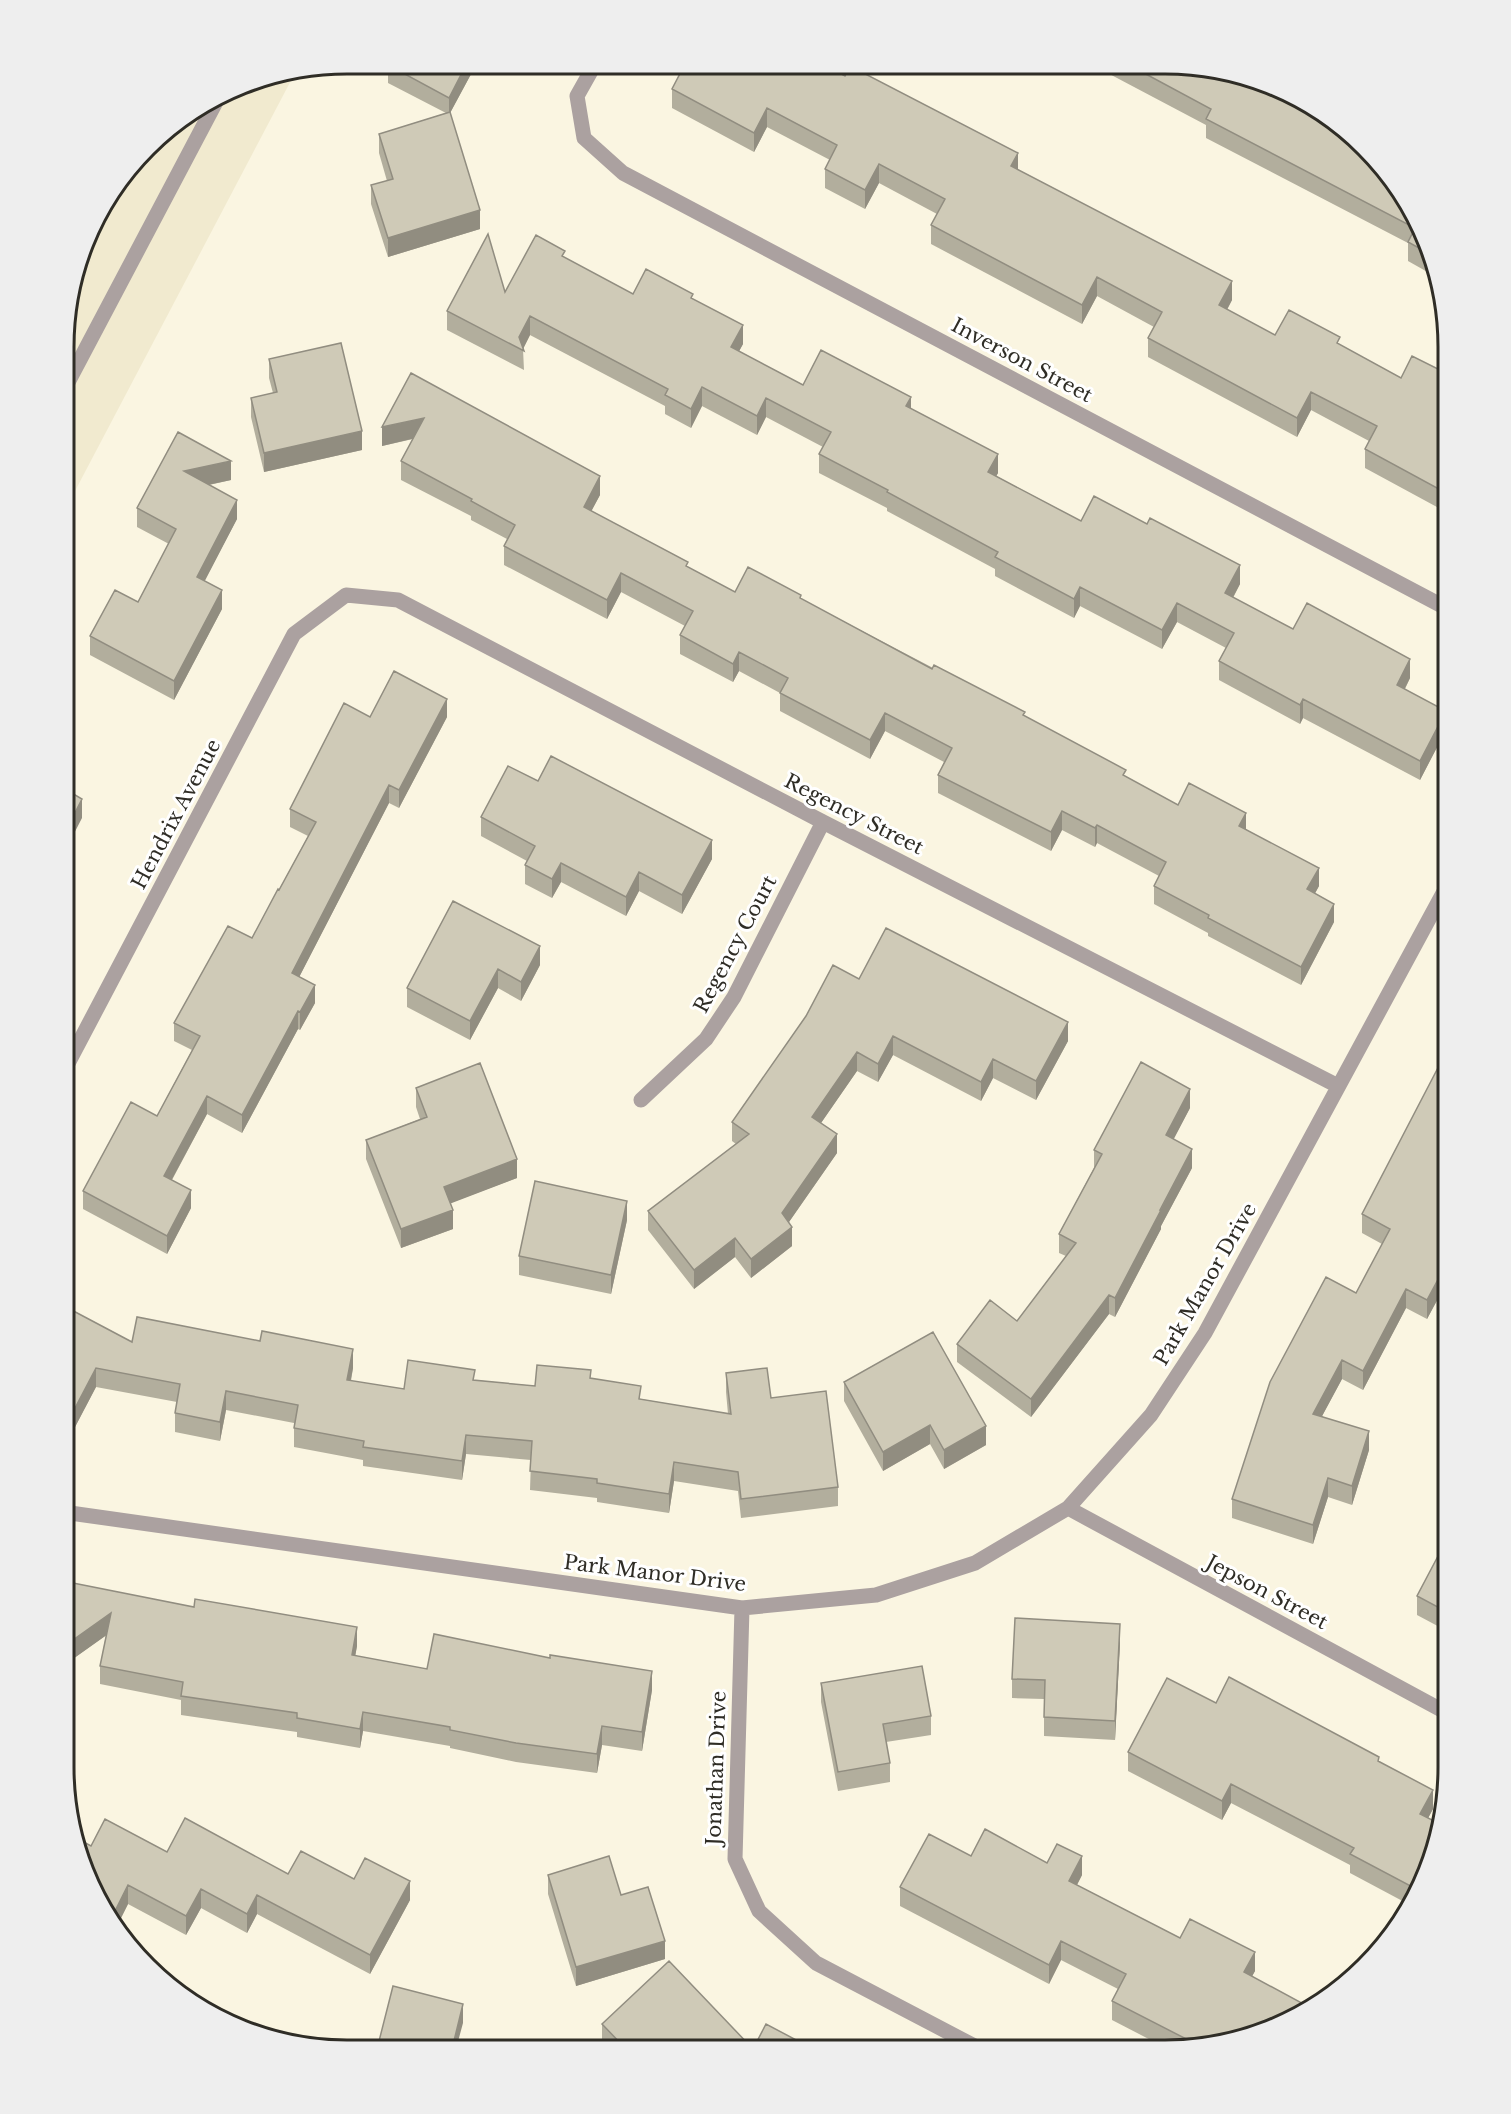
<svg xmlns="http://www.w3.org/2000/svg" width="1511" height="2114" font-family="'Libre Baskerville',serif">
<style>
.built{fill:#f1eacf}
.lines{fill:none;stroke-linecap:round;stroke-linejoin:round}
.service{stroke:#aba1a0;stroke-width:15}
.minor{stroke:#aba1a0;stroke-width:15}
.wall{fill:#b2ae9d}
.shaded-wall{fill:#918d80}
.building{fill:#cfcab7;stroke:#918d80;stroke-width:1.5}
.labels{text-anchor:middle;stroke-width:6;stroke-linejoin:round;paint-order:stroke}
.street-label{font-size:20px;fill:#2f2d26;stroke:#fff}
.rim{fill:none;stroke:#2f2d26;stroke-width:3}
</style>
<rect width="100%" height="100%" fill="#faf5e1"/>
<!-- built -->
<path class="built" d="M296,71l-231,439v-201l36,-104 59,-72 95,-55z"/>
<g class="lines">
<!-- service -->
<path class="service" d="M65,388l152,-288"/>
<!-- minor -->
<path class="minor" d="M595,64l-18,32 7,42 39,35 825,436
M64,1071l230,-437 52,-39 52,5 425,222 515,264
M641,1100l65,-61 28,-42 89,-175
M1068,1508l379,205
M63,1512l679,96 134,-13 99,-32 93,-55 83,-93 54,-82 243,-449
M742,1608l-7,251 24,52 57,52 166,87"/>
</g>
<!-- wall -->
<path class="wall" d="M389,63h88l-27,50 30,116 -92,28 -17,-53v-19l16,-4 -8,-28v-19l67,-21 -58,-30v-18z
M685,64l333,106 214,130 -5,10 48,25 65,10 61,33 47,-4v139l-83,-45v-19l4,-8 -58,-31 -14,27 -149,-80v-19l6,-11 -57,-31 -15,28 -151,-80v-19l6,-11 -58,-31 -14,26 -40,-21v-19l5,-9 -63,-33 -13,25 -82,-44v-19z
M1100,65h102l217,156 12,53 -23,-13v-18l-202,-105v-13l-106,-56z
M565,258l68,36 60,5 50,45 -4,7 64,34 108,23 87,65 -2,3 85,45 159,63 -7,14 60,31 117,49 -5,11 41,41 -26,50 -117,-62 -3,6 -81,-44v-19l7,-13 -49,-26 -15,27 -82,-43 -6,12 -79,-42v-7l-108,-58v-3l-68,-35v-19l4,-7 -57,-30 -9,18 -55,-29 -11,22 -26,-14v-8l-135,-71 -7,14 1,21 -77,-40v-19l58,-19z
M269,359l93,91 -98,22 -13,-55v-19l22,-5 -4,-15z
M382,427l218,68 -9,16 97,56 47,25 66,7 224,117 101,61 52,28 68,24 73,57 -4,7 19,29 -33,63 -93,-49v-3l-54,-29v-18l5,-10 -62,-33 -2,4 -33,-17 -11,21 -113,-58v-18l6,-13 -59,-31 -15,28 -90,-48v-18l-41,-22 -6,11 -53,-28v-19l5,-9 -64,-34 -14,27 -103,-54v-19l3,-7 -36,-19v-4l-70,-36v-19l12,-22 -31,7z
M178,432l53,48 -22,5 28,34 -33,62 18,28 -48,91 -84,-45v-19l48,-34 31,-58 -32,-17v-19z
M370,717h77l-48,91 -10,-5 -90,174 16,26 -15,27 -2,-1 -56,104 -35,-19 -35,66 19,28 -24,46 -84,-45v-18l74,-75 35,-66 -18,-9v-18l78,-85 27,-48 29,-54 -18,-9v-18z
M538,781l174,78 -30,55 -43,-23 -13,25 -65,-34 -9,16 -27,-14v-19l2,-4 -46,-25v-19z
M453,901l87,64 -19,36 -23,-13 -28,52 -63,-33v-19z
M859,979l209,62 -32,59 -43,-22 -12,23 -88,-46 -15,27 -21,-11 -36,52 16,30 -48,69 3,24 -41,32 -16,-21 -41,32 -46,-59v-19l88,-67 -4,-3v-19z
M1448,1066v214l-21,39 -21,-11 -43,82 -21,-11 -20,37 47,34 -17,55 -24,-8 -15,47 -81,-26v-19l124,-206 26,-49 -20,-11v-19z
M416,1088l101,90 -67,25 3,26 -52,19 -35,-89v-19l54,-21 -4,-12z
M1190,1108l-17,31 19,29 -31,58v3l-46,88 -6,-3 -78,103 -74,-55v-18l60,-23 49,-65 -7,-3v-19l35,-66v-18z
M627,1220l-16,74 -92,-19v-19z
M64,1306l68,36 221,26 -2,13 53,8 71,-9 60,6 56,-8 50,21 87,15 -2,-22v-19l45,25 67,89v19l-97,12 -3,-27 -64,-10 -5,32 -72,-11v-4l-67,-8 1,-30 -65,-6 -4,26 -99,-14v-6l-69,-13v-24l-68,-13 -6,31 -45,-9v-19l2,-11 -81,-15 -21,40 -11,-7z
M844,1382l142,63 -42,24 -14,-25 -47,27 -39,-70z
M1447,1539v92l-30,-16v-19z
M63,1632l294,14 -2,10 72,13 225,21 -10,61 -40,-6 -5,28 -81,-11 -66,-14v-2l-87,-15 -3,17 -63,-11v-5l-116,-17v-15l-81,-16v-18l6,-31 -43,31z
M1120,1643l-5,97 -71,-4v-37l-32,-1v-19z
M821,1683l110,33v19l-45,7 4,21v19l-52,9 -17,-89z
M1128,1752l251,9 54,48 -5,9 5,41 -23,46 -60,-32v-8l-119,-62 -9,17 -94,-49z
M91,1846l76,6 121,22 66,5 56,21 -40,74 -113,-60 -10,19 -46,-25 -15,27 -58,-31 -10,20 -26,-31z
M971,1856l76,7 35,12 -5,10 103,53 75,33 -3,5 38,46 -120,28 -58,-30v-19l6,-12 -57,-29 -12,24 -149,-78v-19z
M548,1875l117,84 -89,27 -28,-92z
M602,2024l151,25 62,1 -207,-1 -6,-6z"/>
<!-- shaded-wall -->
<path class="shaded-wall" d="M467,63h10l-28,52v-17z
M767,108v19l-13,25v-19z
M1018,153v19l-7,-6z
M879,164v19l-14,26v-19z
M480,210v19l-92,28v-19z
M1097,277v19l-15,28v-19z
M1232,281v19l-13,24v-19z
M530,316v19l-8,16 -3,-14z
M743,325v19l-12,22v-19z
M702,387v19l-11,22v-19z
M1311,392v18l-14,27v-19z
M911,397v19l-5,-10z
M766,398v19l-9,18v-19z
M424,418v18l-42,10v-19z
M362,431v19l-98,22v-19z
M998,454v19l-10,18v-19z
M231,461v19l-47,10v-19z
M600,476v19l-16,30v-18z
M237,500v19l-40,77v-19z
M1240,565v19l-15,28v-19z
M621,573v19l-14,27v-19z
M1080,587v19l-6,12v-19z
M222,590v19l-48,91v-19z
M1177,603v19l-15,27v-19z
M739,652v19l-6,11v-18z
M1410,659v19l-13,26v-19z
M447,699v18l-48,91v-18z
M1303,699v19l-3,6v-19z
M1446,711v19l-26,50v-19z
M885,713v18l-15,28v-19z
M389,785v18l-97,188v-18z
M82,799v19l-17,33v-19z
M1062,811v19l-11,21v-19z
M1246,813v19l-7,-6z
M1097,825v18l-2,4v-19z
M712,840v19l-30,55v-19z
M561,863v19l-9,16v-19z
M1319,868v18l-12,22v-19z
M639,872v19l-13,25v-19z
M1334,904v18l-33,63v-18z
M540,946v19l-19,36v-19z
M498,969v19l-28,52v-19z
M315,985v18l-15,27v-18z
M298,1011v18l-56,104v-18z
M1068,1022v19l-32,59v-19z
M893,1036v19l-15,27v-18z
M857,1052v19l-45,65v-19z
M993,1059v19l-12,23v-19z
M1190,1089v19l-24,46v-19z
M207,1096v18l-43,80v-18z
M837,1134v19l-55,79v-19z
M1192,1149v19l-31,58v3l-46,88v-19z
M517,1159v19l-73,28v-19z
M191,1190v18l-24,46v-18z
M627,1201v19l-16,74v-19z
M453,1210v19l-52,19v-19z
M792,1227v19l-41,32v-19z
M735,1238v19l-41,32v-19z
M1448,1261v19l-21,39v-19z
M1406,1289v19l-43,82v-19z
M1109,1295v19l-78,103v-18z
M353,1349v19l-6,31v-19z
M1342,1360v19l-29,54v-19z
M96,1368v19l-21,40v-19z
M226,1391v19l-6,31v-19z
M930,1425v19l-47,27v-19z
M986,1426v19l-42,24v-19z
M1369,1431v19l-17,55v-19z
M466,1435v19l-4,26v-19z
M674,1462v19l-5,32v-19z
M1328,1478v19l-15,47v-19z
M111,1613v19l-48,34v-19z
M1120,1624v19l-5,97v-19z
M357,1627v19l-5,28v-19z
M652,1671v19l-10,61v-19z
M363,1712v19l-3,17v-19z
M602,1726v19l-5,28v-19z
M1231,1784v19l-9,17v-19z
M1433,1790v19l-13,24v-19z
M1082,1856v19l-13,25v-19z
M410,1881v19l-40,74v-19z
M128,1885v19l-10,20 -6,-7z
M201,1889v19l-15,27v-19z
M257,1895v19l-10,19v-19z
M665,1941v18l-89,27v-19z
M1061,1941v19l-12,24v-19z
M1255,1952v19l-11,20v-19z
M463,2004v19l-7,26h-4z"/>
<!-- building -->
<path class="building" d="M389,63h78l-18,35 -61,-33z
M685,64h137l23,12 5,-10 168,87 -7,13 221,115 -13,24 56,30 14,-25 51,27 -3,6 64,35 11,-22 36,18v120l-83,-45 12,-23 -66,-34 -14,26 -149,-80 14,-26 -65,-35 -15,28 -151,-80 14,-26 -66,-35 -14,26 -40,-21 12,-24 -70,-37 -13,25 -82,-44z
M1129,65h73l71,19 64,37 82,100 7,31 -18,-10 7,-14 -209,-109 5,-10z
M450,112l30,98 -92,28 -17,-53 22,-6 -14,-45z
M488,234l17,58 31,-57 29,16 -3,5 71,38 13,-25 47,25 -2,4 52,27 -12,22 72,38 18,-35 90,47 -5,9 92,48 -10,18 93,49 13,-25 53,28 3,-6 90,47 -15,28 68,36 14,-26 103,56 -13,26 49,26 -26,50 -117,-62 -3,6 -81,-44 15,-28 -57,-30 -15,27 -82,-43 -6,12 -79,-42 3,-5 -111,-60 1,-2 -69,-36 12,-22 -65,-34 -9,18 -55,-29 -11,22 -26,-14 3,-6 -138,-73 -11,21 5,14 -77,-40z
M341,343l21,88 -98,22 -13,-55 26,-6 -8,-33z
M411,373l189,103 -16,31 104,55 -2,4 49,26 13,-25 53,28 -1,3 132,71 2,-4 91,47 -2,3 103,55 -3,5 55,30 11,-22 57,30 -7,13 80,42 -12,21 27,15 -33,63 -93,-49 1,-3 -55,-29 12,-24 -69,-37 -2,3 -33,-17 -11,21 -113,-57 14,-27 -67,-35 -15,27 -90,-47 8,-15 -49,-26 -6,12 -53,-29 13,-24 -72,-38 -14,27 -103,-54 11,-21 -44,-24 1,-2 -71,-38 23,-43 -42,9z
M178,432l53,29 -47,10 53,29 -40,77 25,13 -48,91 -84,-45 25,-46 23,12 38,-73 -39,-21z
M394,671l53,28 -48,91 -10,-5 -97,188 23,12 -15,27 -2,-1 -56,104 -35,-19 -43,80 27,14 -24,46 -84,-45 48,-89 26,14 43,-80 -26,-13 54,-97 24,12 26,-49 1,1 37,-68 -26,-13 54,-106 26,14z
M551,756l161,84 -30,55 -43,-23 -13,25 -65,-34 -9,16 -27,-14 10,-19 -54,-29 27,-51 30,15z
M65,789l17,10 -17,33z
M453,901l87,45 -19,36 -23,-13 -28,52 -63,-33z
M886,928l182,94 -32,59 -43,-22 -12,23 -88,-46 -15,28 -21,-12 -45,65 25,17 -55,79 10,14 -41,32 -16,-21 -41,32 -46,-59 101,-77 -17,-12 74,-106 27,-51 26,14z
M1141,1062l49,27 -24,46 26,14 -32,61h1l-46,88 -6,-3 -78,104 -74,-55 33,-44 27,21 59,-78 -17,-9 43,-80 -8,-4z
M1441,1062l7,4v195l-21,39 -21,-11 -43,82 -21,-11 -29,54 56,17 -17,55 -24,-8 -15,47 -81,-26 38,-117 56,-105 30,16 34,-64 -28,-15z
M480,1063l37,96 -73,28 9,23 -52,19 -35,-89 61,-23 -11,-29z
M535,1181l92,20 -16,74 -92,-19z
M64,1306l68,36 5,-25 123,24 2,-10 91,18 -6,31 57,9 4,-29 67,10 -2,10 62,6 2,-21 54,5 -1,8 51,8 -2,13 92,15 -5,-41 41,-5 4,30 55,-7 12,96 -97,12 -3,-27 -64,-10 -5,32 -72,-11v-4l-67,-8 2,-30 -66,-6 -4,26 -99,-14 1,-6 -70,-13 4,-23 -72,-14 -6,31 -45,-9 5,-29 -84,-16 -21,40 -11,-7z
M933,1332l53,94 -42,24 -14,-25 -47,27 -39,-70z
M1447,1539v73l-30,-16z
M73,1583l121,24 1,-8 162,28 -5,28 75,14 7,-35 116,24v-3l102,16 -10,61 -40,-6 -5,28 -81,-11 -66,-13v-3l-87,-15 -3,17 -63,-11v-5l-116,-17 2,-14 -83,-16 11,-53 -48,34v-15z
M1015,1618l105,6 -5,97 -71,-4 1,-37 -33,-1z
M922,1666l9,50 -48,8 7,39 -52,9 -17,-89z
M1229,1677l150,80 -1,4 55,29 -13,24 20,10 -7,35 -15,31 -68,-36 4,-6 -123,-64 -9,17 -94,-49 39,-74 49,25z
M185,1818l103,56 13,-23 53,28 11,-21 45,23 -40,74 -113,-60 -10,19 -46,-25 -15,27 -58,-31 -16,32 -20,-24 -12,-53 11,6 14,-27 62,33z
M985,1829l62,34 10,-19 25,12 -13,25 111,57 10,-19 65,33 -11,20 67,36 -21,14 -94,22 -84,-43 14,-27 -65,-33 -12,24 -149,-78 29,-53 42,22z
M609,1856l12,39 27,-8 17,54 -89,26 -28,-92z
M669,1961l84,88 13,-25 49,26h-155l-3,-4 -4,4 -27,-1 -24,-25z
M393,1986l70,18 -11,45h-75z"/>
<g class="labels">
<!-- street labels -->
<g class="street-label">
<text transform="translate(1022 360) rotate(28)" y="7">Inverson Street</text>
<text transform="translate(176 814) rotate(-62)" y="7">Hendrix Avenue</text>
<text transform="translate(854 814) rotate(27)" y="7">Regency Street</text>
<text transform="translate(735 944) rotate(-62)" y="7">Regency Court</text>
<text transform="translate(1205 1284) rotate(-60)" y="7">Park Manor Drive</text>
<text transform="translate(655 1573) rotate(7)" y="7">Park Manor Drive</text>
<text transform="translate(1267 1592) rotate(28)" y="7">Jepson Street</text>
<text transform="translate(716 1768) rotate(-88)" y="7">Jonathan Drive</text>
</g>
</g>
<!-- crop -->
<path d="M0 0H1511V2114H0ZM347 74H1165A273 273 0 0 1 1438 347V1767A273 273 0 0 1 1165 2040H347A273 273 0 0 1 74 1767V347A273 273 0 0 1 347 74Z" fill="#eee" fill-rule="evenodd"/>
<path class="rim" d="M347 74H1165A273 273 0 0 1 1438 347V1767A273 273 0 0 1 1165 2040H347A273 273 0 0 1 74 1767V347A273 273 0 0 1 347 74Z"/>
</svg>
